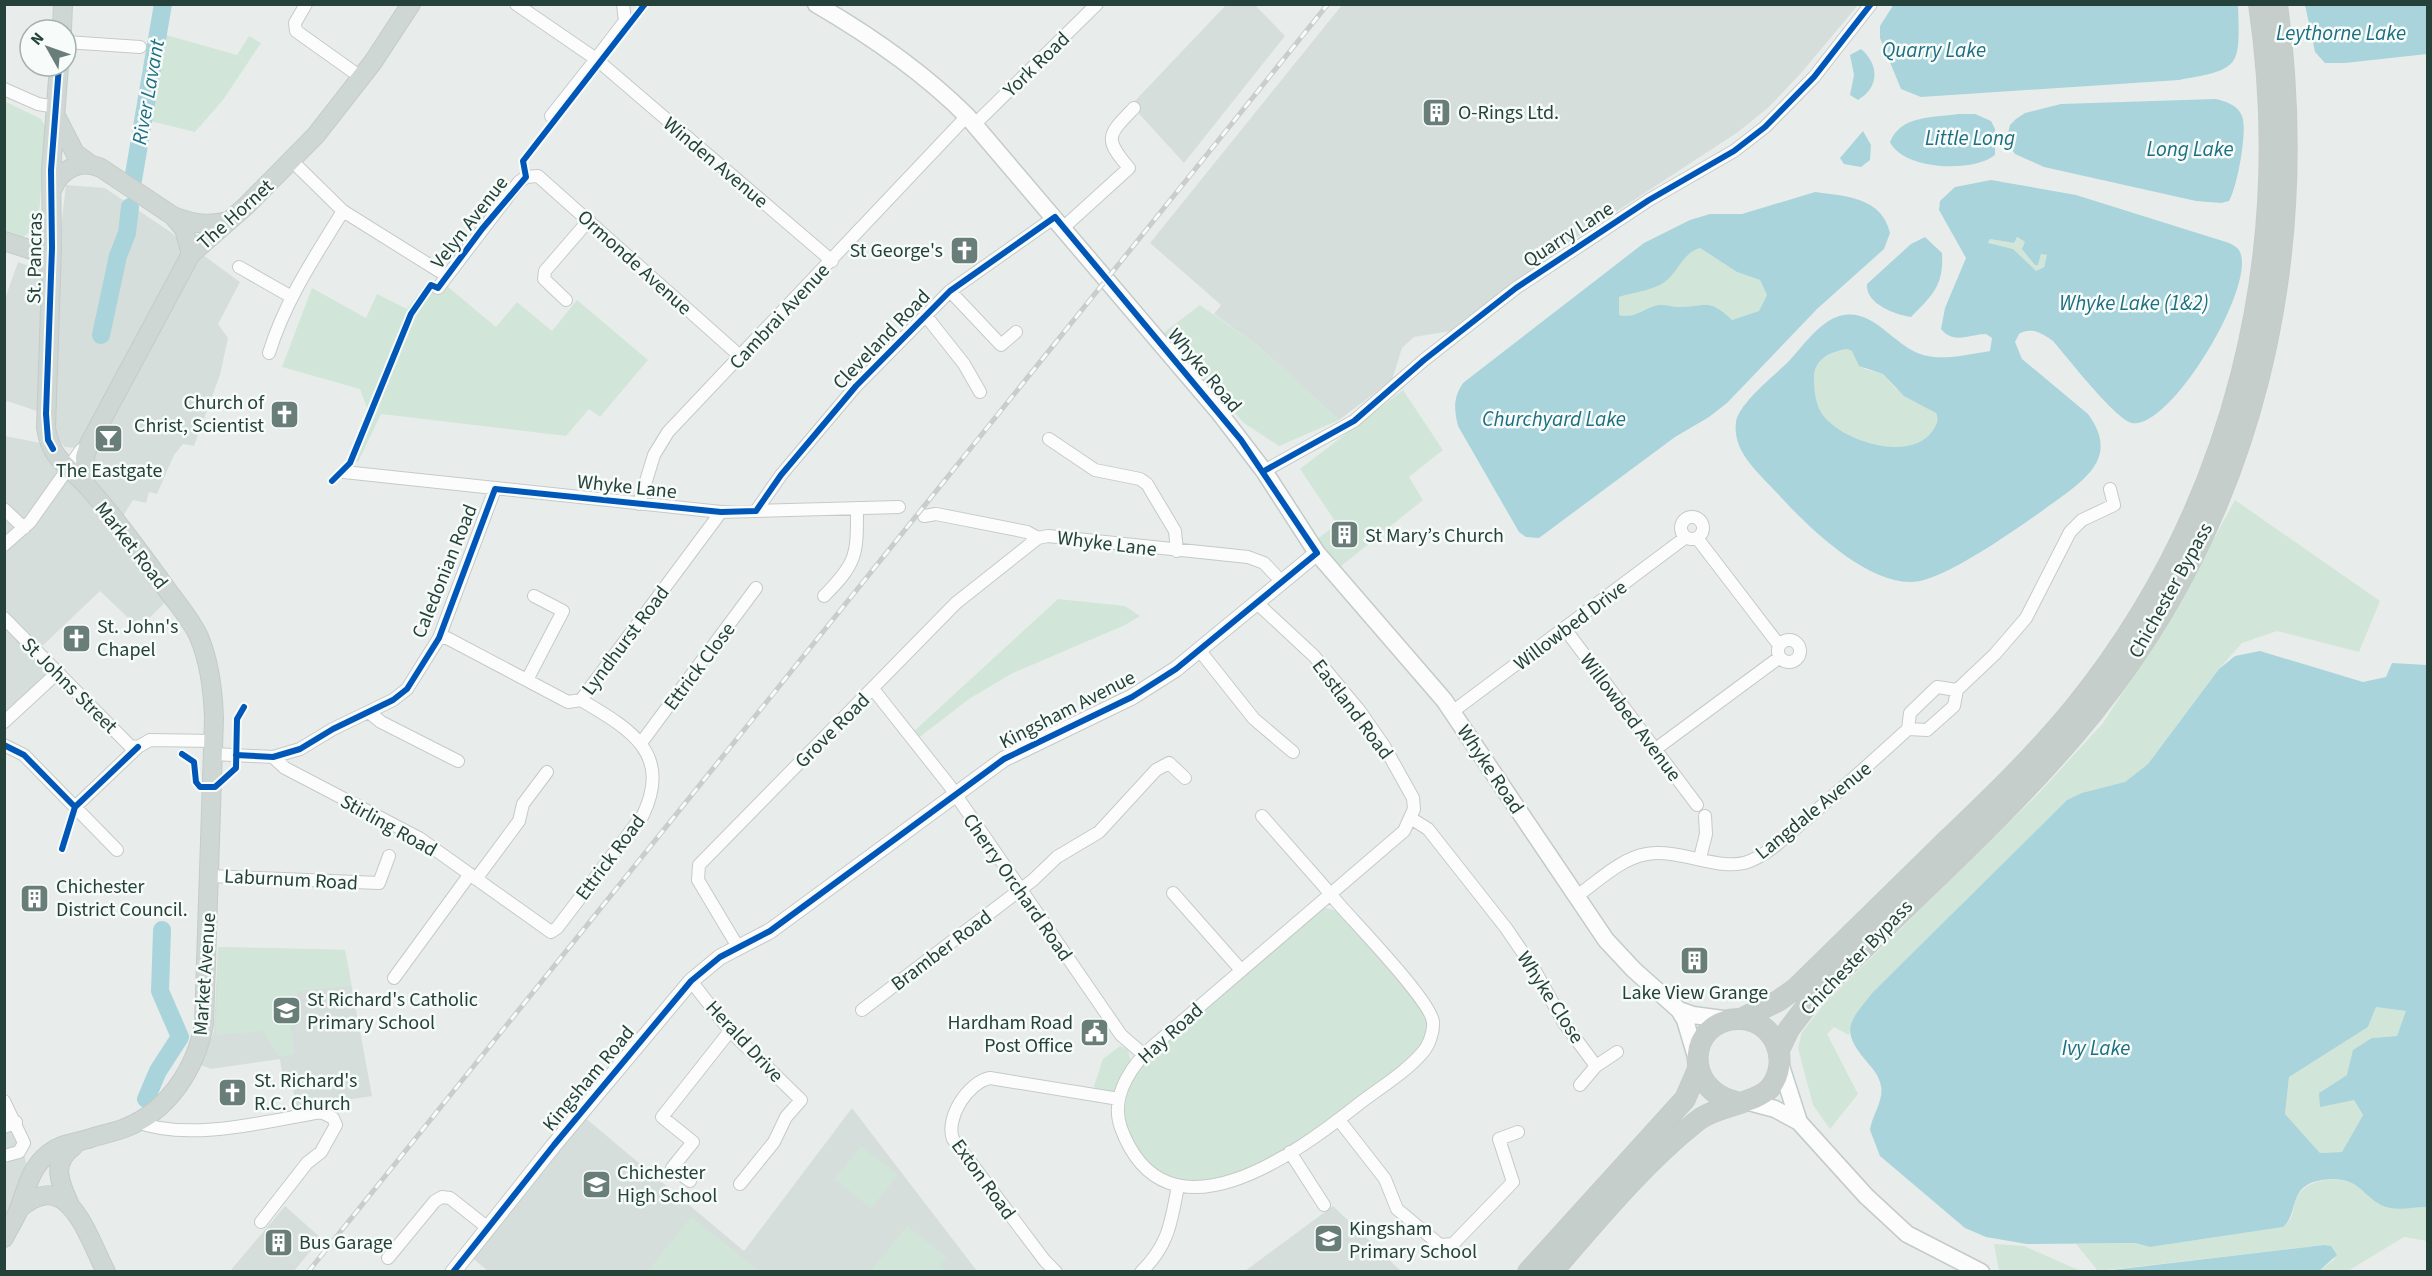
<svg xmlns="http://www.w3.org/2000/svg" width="2432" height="1276" font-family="'Source Sans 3',sans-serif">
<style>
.built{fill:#d6dedb}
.green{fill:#d1e6d8}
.water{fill:#a9d4db;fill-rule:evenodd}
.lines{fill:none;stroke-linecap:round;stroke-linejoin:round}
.river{stroke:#a9d4db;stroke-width:18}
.minor-casing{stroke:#c5cac8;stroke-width:14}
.tertiary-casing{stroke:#c5cac8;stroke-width:17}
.secondary-casing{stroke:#c3cbc8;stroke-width:19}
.primary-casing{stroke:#c3ccc9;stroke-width:20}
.trunk-casing{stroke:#c3ccc9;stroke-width:22}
.minor{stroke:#fcfcfc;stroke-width:12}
.tertiary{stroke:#fcfcfc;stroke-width:15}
.secondary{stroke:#fcfcfc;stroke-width:16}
.primary{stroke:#cfd7d5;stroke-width:18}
.trunk{stroke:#c6cecc;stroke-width:20}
.rail-casing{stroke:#c9cdcc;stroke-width:5}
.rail{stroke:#f7fbf9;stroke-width:3;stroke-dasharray:9;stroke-linecap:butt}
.cycleway-casing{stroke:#f7fbf9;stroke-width:10}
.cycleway{stroke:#0057b8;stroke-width:6}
.labels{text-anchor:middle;stroke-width:5;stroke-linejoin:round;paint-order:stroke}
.street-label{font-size:20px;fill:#24423a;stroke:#f7fbf9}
.poi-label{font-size:20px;fill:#24423a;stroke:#f7fbf9;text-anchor:start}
.water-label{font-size:21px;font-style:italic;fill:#1c6f80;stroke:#f7fbf9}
</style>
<rect width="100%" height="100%" fill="#e8edeb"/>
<!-- built -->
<path class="built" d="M1226,5h29l30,31 -101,127 -53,-58z
M1342,5h516l-56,67 -33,35 -31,25 -185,121 -102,78 -37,6 -12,11 -10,32 -53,40 -81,-74 -44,-32 7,-9 -71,-62z
M66,185l39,3 67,45 8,8 3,13 -103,192 -5,2 -10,-1 -10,-10 1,-167z
M203,255l37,27 -22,42 10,14 -8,37 -26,71 -11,-2 -9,11 -17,39 -8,-2 -3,11 -13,-3 -10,16 49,80 -24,23 4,4 -9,9 -43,-41 -63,60 20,22 -52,49v-286l36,7 26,26 122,-207z
M18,262l33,12 -5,140 -39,-13 -2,5v-107z
M218,947l127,3 27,146 -76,12 -3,-20 -9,1 -4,-30 -69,10 -10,-4 13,-34z
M852,1108l125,163 -488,1 -20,-17 114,-139 161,135z
M16,1122l11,44 -22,72v-111z
M285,1206l36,32 -27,33h-64z
M1333,1206l68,65h-156z"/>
<!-- green -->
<path class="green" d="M159,33l78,22 12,-19 12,7 -38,57 -28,32 -53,-13z
M4,101l37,18 5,9 -8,99 -15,10 -18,-4z
M2016,237l9,5 13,23 3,-11 7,1 -4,11 -8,6 -23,-23 -25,-5 2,-5 24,4z
M1700,248l37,24 23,8 7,15 -8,16 -27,9c-24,-24 -27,-12 -55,-13 -6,0 -13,-3 -19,-2 -16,3 -22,14 -40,10l1,-18c13,-4 29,-6 41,-12 18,-9 20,-31 40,-37z
M425,285l15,9 7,-8 49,41 21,-25 35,29 25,-31 71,60 -48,57 -11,-8 -23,27 -185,-22 -23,48h-10l20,-51 -8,-22 -78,-22 28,-74 2,-5 54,30 11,-24 30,15z
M1200,305l58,41 81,74 -60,26 -35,-23 -82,-89z
M1847,349l5,2 12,18 19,5 12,14 41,25c3,7 1,11 -3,17 -21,33 -90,12 -110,-15 -7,-9 -9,-24 -9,-35 -1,-20 15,-27 33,-31z
M1403,390l40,60 -34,27 14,23 -83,67 -24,-27 21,-16 -37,-55z
M2235,500l145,101 -21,51 -82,-21 -35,12 -23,26 -71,95 -23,18 -58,18 -194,192c-10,13 -22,27 -24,43l-15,-8 -7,7 31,60 -28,35 -17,-24 -15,-57 4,-16 23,-29 213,-209 65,-71 65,-100z
M1058,599l67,7 15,10 -15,9 -114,49 -42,25 -52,40 -5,-6z
M1321,907l18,4 83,99c8,14 7,28 -4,42 -4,5 -12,10 -17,14 -20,16 -40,32 -62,47 -57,39 -159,119 -208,25 -14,-27 -2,-57 15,-80z
M218,947l127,3 6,36 -54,5 4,32 -11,2 4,29 -14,3 -17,-26 -47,4z
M2376,1007l31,4 -10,25 -25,2 -25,37 -28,18 35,7 9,15 -21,37 -22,1 -35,-39 4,-37 79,-50z
M1120,1046l8,4 3,12 -13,26 -7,4 -14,-1 -3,-5 9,-27z
M861,1146l37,29 -27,33 -36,-29z
M2345,1178c10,4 15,10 23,17 19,15 36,13 59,12v34l-23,-4 -56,34h-29l16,-12 -11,-14 -226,26 -22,-27 59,-1 15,4 133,-20c8,-7 9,-10 11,-20 5,-27 29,-27 51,-29z
M691,1217l68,54h-111z
M907,1226l39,31 -6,9 7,5h-76z
M1994,1244l30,2 57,25h-82z"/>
<!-- water -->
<path class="water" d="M1894,4l344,1c2,63 3,64 -59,75l-258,17 -20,-8 -21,-51v-12z
M2305,5h122v49l-82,9h-20l-10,-11z
M1861,49c18,15 19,38 -3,51l-8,-5 4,-20 -4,-20z
M2215,99c10,2 23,6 27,17 6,14 -5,72 -13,85l-8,2 -25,-2 -152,-34 -29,-13 -9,-13 4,-16 6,-6 9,-6 36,-9z
M1958,114h17l16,7 4,8v26c-22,18 -92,15 -105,-13 11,-27 42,-24 68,-28z
M1863,131l8,14 -1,15 -9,7 -17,-3 -4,-6z
M1991,180l85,15 150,47c6,2 12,5 14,10 16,35 -70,178 -108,171 -17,-4 -65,-66 -79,-82 -10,-7 -22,-15 -34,-7l-4,8 7,17 66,55c27,37 7,58 -24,81 -33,24 -107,78 -144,86 -48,10 -114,-56 -143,-88 -18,-20 -45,-41 -41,-71 2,-18 40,-48 53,-61 14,-15 33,-43 55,-46 31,-5 51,32 79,40 21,6 46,-1 67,-4l2,-13 -6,-4c-16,0 -32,11 -45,-5l4,-21 21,-50 -27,-48 1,-9 15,-14zM2017,237l8,5 -3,7 13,16h3l3,-11 6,1 -3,12 -8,4 -23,-22 -25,-6 2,-4 24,4zM1847,349l5,2 7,15 24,8 21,22 32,17c3,7 1,11 -3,17 -21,33 -90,12 -110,-15 -7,-9 -9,-24 -9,-35 -1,-20 15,-28 33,-31z
M1815,192c30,4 67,5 75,41l-6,16 -67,60 -90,94 -18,14 -34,20 -136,101 -13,-1 -7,-5 -61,-106c-4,-17 -5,-28 5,-43l181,-140 46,-23 20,-6h32zM1700,248l37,24 23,8 7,15 -8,16 -27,9c-25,-24 -26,-12 -55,-13 -6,0 -13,-3 -19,-2 -15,3 -22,14 -39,10v-18c13,-4 29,-6 41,-12 18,-9 20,-31 40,-37z
M1925,237l17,16c2,32 -9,42 -31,64 -15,-2 -46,-13 -44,-33l44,-40z
M2260,651l103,31 23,-5 6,-14 35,2v542c-11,0 -25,3 -37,1 -26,-6 -27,-31 -60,-29 -9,1 -18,2 -26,8 -13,11 -8,29 -21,40l-133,20 -15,-4 -108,1 -41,-7 -21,-9 -85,-72 -10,-26c2,-15 14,-30 11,-44 -2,-10 -7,-16 -14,-24 -27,-32 -19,-39 6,-70l194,-192 15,-7 43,-11 23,-18 71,-95 16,-13zM2376,1007l30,4 -9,25 -25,2 -19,12 -6,25 -28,18 1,14 34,-7 9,15 -21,37 -22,1 -35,-39 4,-37 79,-50z
M2324,1245l7,1 6,9 -18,16h-215z"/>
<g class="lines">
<!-- river -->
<path class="river" d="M133,180l30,-176
M101,335l17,-79 9,-23 3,-26
M146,1099l12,-28 22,-34 -20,-46 2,-61"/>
<defs>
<path id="minor" d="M306,4l-11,19 1,8 66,47
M516,4l80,55 -45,57
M623,4l2,17 -29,38 236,202
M66,42l74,5
M4,89l34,15 18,3
M975,124l122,-120
M292,161l51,50 104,65
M1064,227l65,-59c-26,-30 -21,-33 5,-60
M239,267l51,29
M438,288l81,-106 7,-5 12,-1 203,181
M950,291l51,54 15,-13
M566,300l-22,-21 1,-8 44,-51
M926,316l38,48 16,28
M269,353c16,-52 45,-95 74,-142
M1049,439l46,31 45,9 7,5 28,47 2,20
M1264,471l90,-50 70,-61 92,-72 133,-88 85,-49 31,-24 49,-50 57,-73
M344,472l377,40 178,-5
M639,504l15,-49 14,-23 299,-316
M4,509l20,19
M756,511l25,-36 75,-89 94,-95 105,-74
M924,516l12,-2 91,18 11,6 10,-2 200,21 16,6 18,19
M1681 528a11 11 0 1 1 22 0a11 11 0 1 1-22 0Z
M1697,538l82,107
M4,545l26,-23 51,-72
M824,596c34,-34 33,-42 33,-88
M1257,603l57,53 45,54 25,36 29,52 1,11 -10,22 -246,211c-24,19 -49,53 -37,86 45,122 176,25 239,-25 21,-16 46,-31 63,-51 6,-7 11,-21 10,-30 -2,-21 -78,-99 -96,-120l-16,-19 -59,-67
M4,618l126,128 8,1
M1565,629l132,176
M439,638h8l121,64 13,-2 140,-188
M1778 651a11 11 0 1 1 22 0a11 11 0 1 1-22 0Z
M1200,651l54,68 39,33
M527,680l36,-69 -29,-15
M873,689l76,96 172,250 22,19
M1452,712l234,-175
M370,713l11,9 77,39
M4,722l53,-49
M1908,729l19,1 27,-24 3,-16
M641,743l115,-155
M4,745l20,10 93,95
M1657,748l123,-91
M214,754l59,3 27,-8 33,-20 60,-29 14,-11 32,-51 56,-149
M273,757l12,11 134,70 132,94 6,-4 86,-113c30,-63 -15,-87 -62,-115
M75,807l63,-60 12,-7 64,1
M1412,819l16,10 78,99 28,41 30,54 32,43 -16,19
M1700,858l6,-24 -1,-18
M210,876l169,7 10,-27
M476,879l43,-58 4,-17 24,-32
M1173,893l68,77
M1577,896c20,-14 44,-38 70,-42 34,-6 74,19 103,7 20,-8 39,-27 55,-41 35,-29 69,-60 103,-91l2,-16 27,-26 20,3 38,-36 31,-36 44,-86 12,-12 32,-15 -4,-16
M738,947l-40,-67 1,-15 257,-262 82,-65
M394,978l76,-104
M691,981l39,50 71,69 -15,17 -12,25 -34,42
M862,1010l171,-130 24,-23 42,-25 57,-62 13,-7 16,15
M1596,1066l21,-14
M4,1101l20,42 -5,9 -15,4
M1339,1120l46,59 12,30 43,36 13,-1 60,-62 -14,-43 19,-7
M137,1122c52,20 131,-1 184,-10l12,6 3,7 -15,27 -14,11 -46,59
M4,1127l12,-5
M1290,1152l34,53
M690,1181l-18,-13 21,-26 -31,-25 68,-86
M388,1258l47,-57 7,-4 8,1 38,30
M1056,1272l-11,-11 -92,-122c-8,-21 15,-57 37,-61l129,21
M1141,1272c28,-27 30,-50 37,-86"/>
<path id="tertiary" d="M453,1272l101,-127 137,-164 29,-24 50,-26 234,-172 128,-62 44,-28 141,-116"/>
<path id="secondary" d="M816,4c55,32 106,67 151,112l251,295 46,60 53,82 127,147 162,240 28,30 45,40 6,10 12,40
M1679,1010l14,5 37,5
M1780,1063l19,59
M1745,1101l30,8 24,13 67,74 41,38 74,38"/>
<path id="primary" d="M62,30l1,-26
M57,118l18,35 15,11
M53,188c8,-19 27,-29 48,-20l72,48 11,13 7,25
M173,216c21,8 35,10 56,5
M4,241l34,11 13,18
M86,485l-1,-28 4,-13 102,-190 55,-48 70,-71 57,-73 38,-58
M70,1205c-11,-23 -19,-43 4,-59
M19,1209c49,-43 68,26 87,63
M4,1238c5,-10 11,-19 15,-29 8,-21 11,-41 30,-56 13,-10 27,-10 42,-15 12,-4 25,-6 36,-11 42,-17 69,-59 77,-103l10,-306c-1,-28 -4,-55 -15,-81 -7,-16 -20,-31 -31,-46 -25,-35 -52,-72 -81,-105 -20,-21 -36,-27 -41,-58l6,-180 -1,-78 8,-104"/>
<path id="trunk" d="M1741,1019l37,-18 17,-12c50,-49 99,-97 148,-145 46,-44 92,-88 132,-137 161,-200 221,-451 184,-703
M1779,1050l10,-21 20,-26c94,-97 200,-186 285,-292 162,-203 217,-452 183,-707
M1528,1272l157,-173 13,-30
M1552,1272c45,-52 91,-108 145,-151 20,-16 59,-17 73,-33 22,-27 4,-70 -32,-69 -50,1 -57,70 -2,83"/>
</defs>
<!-- minor casing -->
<use href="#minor" class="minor-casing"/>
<!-- tertiary casing -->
<use href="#tertiary" class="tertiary-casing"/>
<!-- secondary casing -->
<use href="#secondary" class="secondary-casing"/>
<!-- primary casing -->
<use href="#primary" class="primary-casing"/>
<!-- trunk casing -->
<use href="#trunk" class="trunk-casing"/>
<!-- minor -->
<use href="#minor" class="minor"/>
<!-- tertiary -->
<use href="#tertiary" class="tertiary"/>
<!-- secondary -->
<use href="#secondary" class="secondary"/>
<!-- primary -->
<use href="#primary" class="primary"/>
<!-- trunk -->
<use href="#trunk" class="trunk"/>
<defs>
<path id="rail" d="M308,1272l1020,-1268"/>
</defs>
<!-- rail casing -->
<use href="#rail" class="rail-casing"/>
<!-- rail -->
<use href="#rail" class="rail"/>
<defs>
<path id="cycleway" d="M53,449l-5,-9 -2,-26 6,-166 -1,-78 8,-104
M1264,471l90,-50 70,-61 92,-72 133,-88 85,-49 31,-24 49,-50 57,-73
M332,481l18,-18 61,-149 20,-29 7,3 44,-59 44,-52 -3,-16 122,-157
M4,745l20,10 51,52
M182,754l12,8 2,20 4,5h15l21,-19 1,-49 7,-12
M236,755l37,2 27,-8 33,-20 60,-29 14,-11 32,-51 56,-149 226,23 35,-1 25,-36 75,-89 94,-95 105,-74 186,223 76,113 -141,116 -44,28 -128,62 -234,172 -50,26 -29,24 -137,164 -101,127
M62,849l13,-42 63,-60"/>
</defs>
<!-- cycleway casing -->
<use href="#cycleway" class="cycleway-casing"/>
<!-- cycleway -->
<use href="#cycleway" class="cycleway"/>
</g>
<!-- icons -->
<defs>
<symbol id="building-square" viewBox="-11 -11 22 22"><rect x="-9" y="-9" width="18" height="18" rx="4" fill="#697e78" stroke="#f7fbf9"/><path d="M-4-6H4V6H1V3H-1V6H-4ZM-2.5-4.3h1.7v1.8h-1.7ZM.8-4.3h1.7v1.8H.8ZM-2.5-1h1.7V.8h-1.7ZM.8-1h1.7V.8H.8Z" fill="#fff"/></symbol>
<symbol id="church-square" viewBox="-11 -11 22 22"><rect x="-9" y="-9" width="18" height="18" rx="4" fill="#697e78" stroke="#f7fbf9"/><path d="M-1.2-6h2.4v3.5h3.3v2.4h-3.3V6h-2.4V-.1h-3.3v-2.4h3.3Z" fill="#fff"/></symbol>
<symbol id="bar-square" viewBox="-11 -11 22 22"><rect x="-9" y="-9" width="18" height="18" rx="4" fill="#697e78" stroke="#f7fbf9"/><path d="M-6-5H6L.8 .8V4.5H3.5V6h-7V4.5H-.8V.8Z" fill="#fff"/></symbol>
<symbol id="school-square" viewBox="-11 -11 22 22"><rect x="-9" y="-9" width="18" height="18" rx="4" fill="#697e78" stroke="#f7fbf9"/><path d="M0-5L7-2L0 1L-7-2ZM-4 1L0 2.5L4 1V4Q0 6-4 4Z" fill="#fff"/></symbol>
<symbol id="civic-square" viewBox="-11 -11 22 22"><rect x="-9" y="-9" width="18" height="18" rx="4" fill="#697e78" stroke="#f7fbf9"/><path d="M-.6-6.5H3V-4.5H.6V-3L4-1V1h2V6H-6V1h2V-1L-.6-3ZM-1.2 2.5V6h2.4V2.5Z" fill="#fff"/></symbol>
</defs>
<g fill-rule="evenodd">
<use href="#building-square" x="1420" y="96" width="33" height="33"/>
<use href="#church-square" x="948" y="234" width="33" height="33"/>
<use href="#church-square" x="268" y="398" width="33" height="33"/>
<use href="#bar-square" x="92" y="422" width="33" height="33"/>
<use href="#building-square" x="1328" y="518" width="33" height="33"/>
<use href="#church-square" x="60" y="622" width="33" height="33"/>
<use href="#building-square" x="18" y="882" width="33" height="33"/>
<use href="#building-square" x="1678" y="944" width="33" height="33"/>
<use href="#school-square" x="270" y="994" width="33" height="33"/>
<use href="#civic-square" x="1078" y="1016" width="33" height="33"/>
<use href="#church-square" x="216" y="1076" width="33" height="33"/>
<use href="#school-square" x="580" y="1168" width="33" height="33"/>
<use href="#school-square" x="1312" y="1222" width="33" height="33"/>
<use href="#building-square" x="262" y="1226" width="33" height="33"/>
</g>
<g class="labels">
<!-- street labels -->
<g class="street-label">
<text transform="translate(1036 64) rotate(-44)" y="7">York Road</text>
<text transform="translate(716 162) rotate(40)" y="7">Winden Avenue</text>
<text transform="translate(235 214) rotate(-42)" y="7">The Hornet</text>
<text transform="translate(469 222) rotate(-52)" y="7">Velyn Avenue</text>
<text transform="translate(1568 234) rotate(-33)" y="7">Quarry Lane</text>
<text transform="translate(34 258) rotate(-89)" y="7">St. Pancras</text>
<text transform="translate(635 262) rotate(42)" y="7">Ormonde Avenue</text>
<text transform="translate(779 316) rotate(-47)" y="7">Cambrai Avenue</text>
<text transform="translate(881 339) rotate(-46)" y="7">Cleveland Road</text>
<text transform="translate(1205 370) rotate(50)" y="7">Whyke Road</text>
<text transform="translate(627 486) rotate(6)" y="7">Whyke Lane</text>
<text transform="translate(1107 543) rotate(7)" y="7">Whyke Lane</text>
<text transform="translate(132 545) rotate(52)" y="7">Market Road</text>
<text transform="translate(444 571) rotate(-68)" y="7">Caledonian Road</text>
<text transform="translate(2170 590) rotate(-61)" y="7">Chichester Bypass</text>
<text transform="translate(1570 625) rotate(-37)" y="7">Willowbed Drive</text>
<text transform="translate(625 640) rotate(-53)" y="7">Lyndhurst Road</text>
<text transform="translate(699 666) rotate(-53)" y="7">Ettrick Close</text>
<text transform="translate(70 685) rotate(45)" y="7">St Johns Street</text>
<text transform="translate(1067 709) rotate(-27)" y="7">Kingsham Avenue</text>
<text transform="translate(1353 709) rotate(53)" y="7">Eastland Road</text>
<text transform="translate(1631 717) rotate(53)" y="7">Willowbed Avenue</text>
<text transform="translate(832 730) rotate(-45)" y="7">Grove Road</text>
<text transform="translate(1491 769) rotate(56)" y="7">Whyke Road</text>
<text transform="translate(1813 810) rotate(-39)" y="7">Langdale Avenue</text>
<text transform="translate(389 825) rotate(29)" y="7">Stirling Road</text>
<text transform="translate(610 857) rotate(-53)" y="7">Ettrick Road</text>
<text transform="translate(291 879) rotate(3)" y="7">Laburnum Road</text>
<text transform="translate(1018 887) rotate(55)" y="7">Cherry Orchard Road</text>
<text transform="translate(941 950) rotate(-37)" y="7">Bramber Road</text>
<text transform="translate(1856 957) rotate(-46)" y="7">Chichester Bypass</text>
<text transform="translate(204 974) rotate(-86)" y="7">Market Avenue</text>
<text transform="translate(1551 997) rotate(57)" y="7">Whyke Close</text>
<text transform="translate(1170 1033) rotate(-42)" y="7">Hay Road</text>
<text transform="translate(745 1041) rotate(47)" y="7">Herald Drive</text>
<text transform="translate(588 1078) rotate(-50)" y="7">Kingsham Road</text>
<text transform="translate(984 1179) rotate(54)" y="7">Exton Road</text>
</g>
<!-- poi labels -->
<g class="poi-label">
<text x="1458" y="119">O-Rings Ltd.</text>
<text x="943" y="257" text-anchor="end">St George's</text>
<text x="264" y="409" text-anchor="end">Church of<tspan x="264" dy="23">Christ, Scientist</tspan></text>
<text x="109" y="477" text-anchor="middle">The Eastgate</text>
<text x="1365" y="542">St Mary’s Church</text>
<text x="97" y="633">St. John's<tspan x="97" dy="23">Chapel</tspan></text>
<text x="56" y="893">Chichester<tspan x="56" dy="23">District Council.</tspan></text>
<text x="1695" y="999" text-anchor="middle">Lake View Grange</text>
<text x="307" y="1006">St Richard's Catholic<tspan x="307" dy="23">Primary School</tspan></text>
<text x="1073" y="1029" text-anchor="end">Hardham Road<tspan x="1073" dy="23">Post Office</tspan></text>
<text x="254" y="1087">St. Richard's<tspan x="254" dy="23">R.C. Church</tspan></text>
<text x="617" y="1179">Chichester<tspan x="617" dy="23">High School</tspan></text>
<text x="1349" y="1235">Kingsham<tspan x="1349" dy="23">Primary School</tspan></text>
<text x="299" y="1249">Bus Garage</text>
</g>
<!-- water labels -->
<g class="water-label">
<text x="2341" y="40">Leythorne Lake</text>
<text x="1934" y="57">Quarry Lake</text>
<text transform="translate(148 92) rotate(-80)" y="7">River Lavant</text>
<text x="1970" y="145">Little Long</text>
<text x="2190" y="156">Long Lake</text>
<text x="2134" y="310">Whyke Lake (1&amp;2)</text>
<text x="1554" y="426">Churchyard Lake</text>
<text x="2096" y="1055">Ivy Lake</text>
</g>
</g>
<!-- border -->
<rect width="2432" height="1276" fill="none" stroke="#24423a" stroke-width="12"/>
<!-- north arrow -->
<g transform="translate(48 48) rotate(310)"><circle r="28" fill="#f7fbf9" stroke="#a3b1ad" stroke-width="1.5"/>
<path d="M0-4.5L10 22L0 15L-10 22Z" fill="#697e78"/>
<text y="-9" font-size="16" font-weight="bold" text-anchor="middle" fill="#24423a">N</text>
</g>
</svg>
